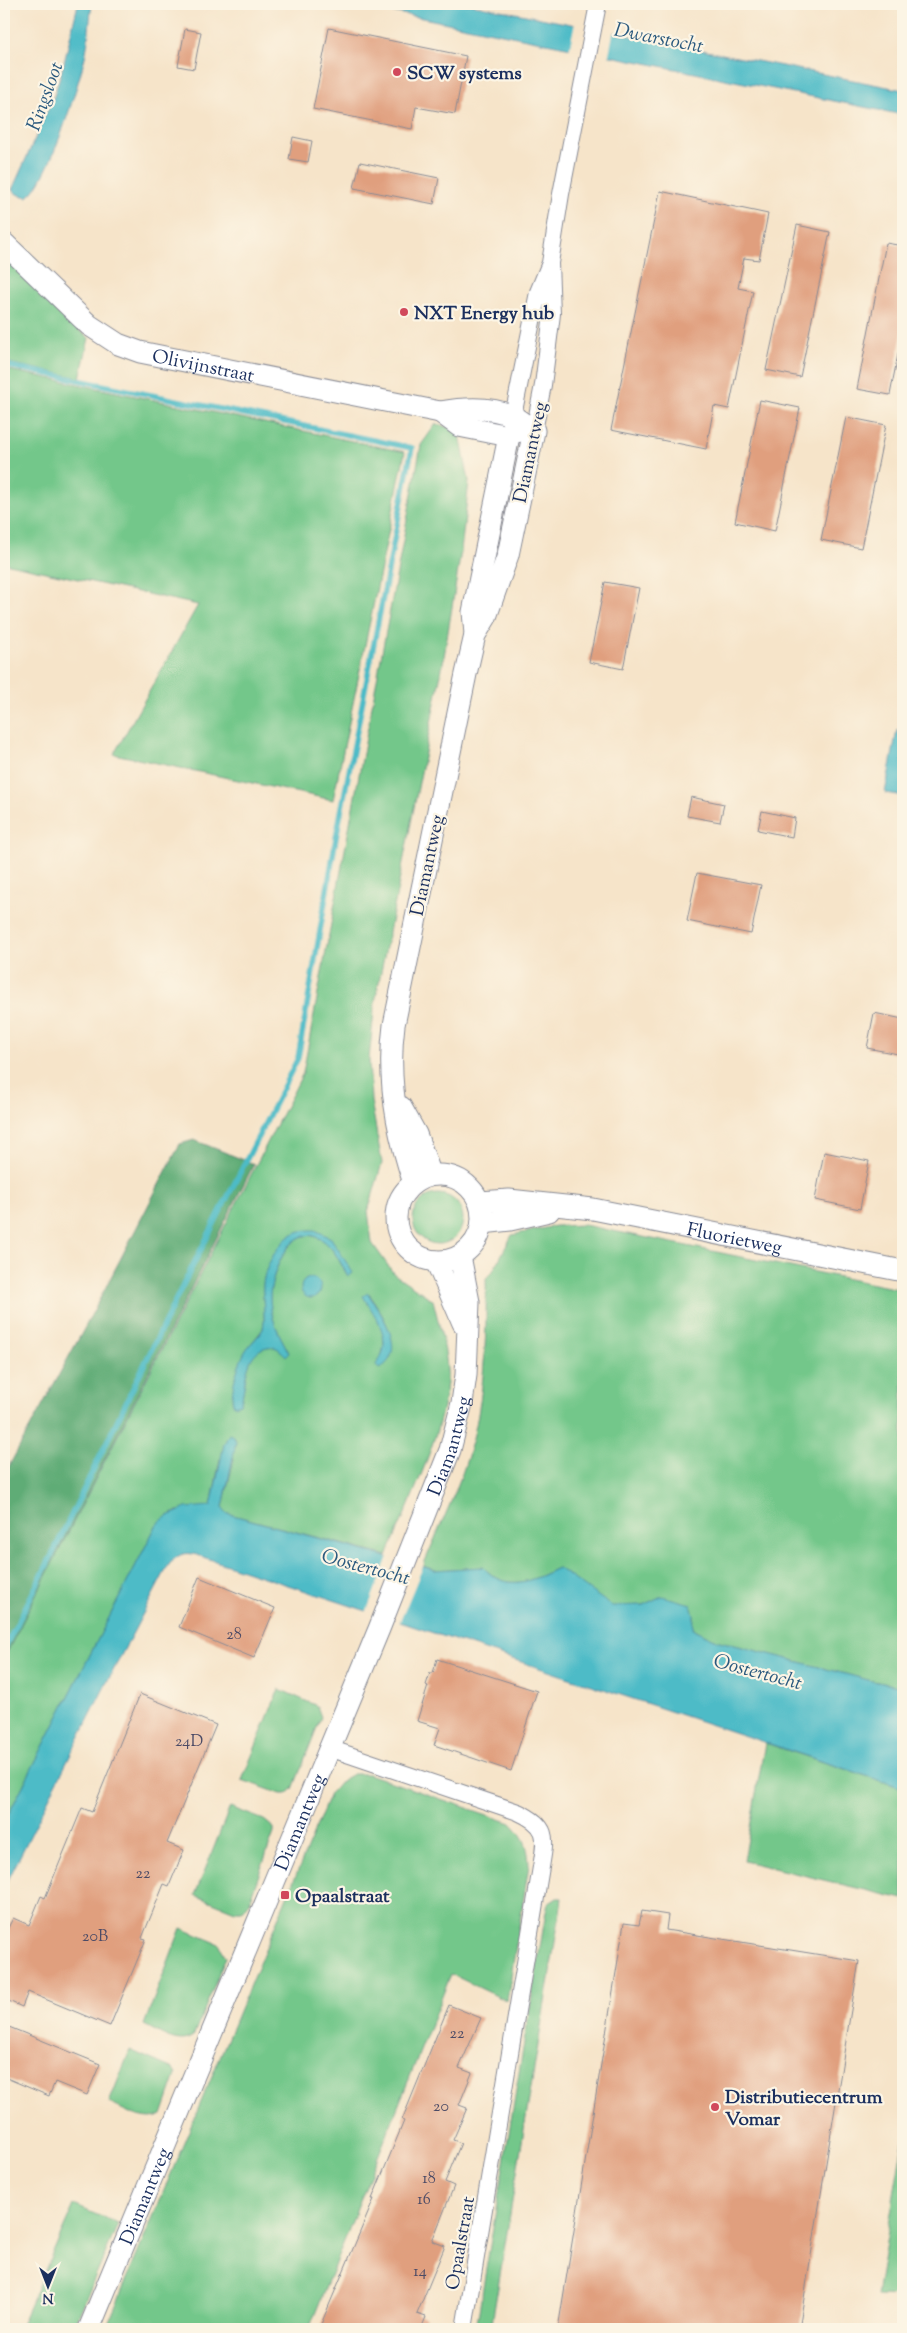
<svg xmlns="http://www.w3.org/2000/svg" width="907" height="2333" font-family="'Sorts Mill Goudy',serif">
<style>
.green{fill:#73c78a;stroke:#477b74;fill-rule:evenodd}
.forest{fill:#5eac76;stroke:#3c6e6a}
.water{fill:#4dbbc7;stroke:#347592}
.pier{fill:#f6e4c9}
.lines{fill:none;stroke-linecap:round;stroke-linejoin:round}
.stream{stroke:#4dbbc7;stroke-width:5.5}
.building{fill:#e09f7e}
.minor-casing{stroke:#888a94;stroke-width:18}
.tertiary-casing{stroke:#888a94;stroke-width:23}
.minor{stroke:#fff;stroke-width:16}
.tertiary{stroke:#fff;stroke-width:21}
.poi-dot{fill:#d1495b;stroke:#fcf5e5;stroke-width:2}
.labels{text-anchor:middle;stroke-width:4.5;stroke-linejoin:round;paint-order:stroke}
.number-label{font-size:16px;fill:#4c4b66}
.poi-label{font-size:19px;font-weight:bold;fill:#1b2f5e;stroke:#fcf5e5;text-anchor:start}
.street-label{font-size:19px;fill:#1b2f5e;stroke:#fcf5e5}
.water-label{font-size:20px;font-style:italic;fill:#2a597e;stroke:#fcf5e5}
</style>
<rect width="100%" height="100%" fill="#fcf5e5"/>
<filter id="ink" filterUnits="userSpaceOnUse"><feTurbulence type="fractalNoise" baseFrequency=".02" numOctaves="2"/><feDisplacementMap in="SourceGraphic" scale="10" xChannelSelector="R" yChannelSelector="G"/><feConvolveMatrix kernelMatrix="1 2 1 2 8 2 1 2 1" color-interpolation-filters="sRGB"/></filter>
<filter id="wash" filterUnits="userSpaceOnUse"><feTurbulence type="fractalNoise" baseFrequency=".0096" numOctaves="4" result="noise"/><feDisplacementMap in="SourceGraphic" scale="20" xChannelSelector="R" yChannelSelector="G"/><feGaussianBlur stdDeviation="1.12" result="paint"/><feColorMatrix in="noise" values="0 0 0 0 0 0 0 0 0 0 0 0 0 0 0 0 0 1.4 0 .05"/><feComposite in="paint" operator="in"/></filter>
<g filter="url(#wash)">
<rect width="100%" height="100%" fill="#f6e4c9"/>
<!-- green -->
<path class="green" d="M4,254l56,61 29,23 -9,40 -76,-16z
M4,369l401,83 -72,348 -219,-46 84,-149 -194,-42z
M436,424l23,6 10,51 -8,70 -18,112 -68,339 -6,57 2,42 11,62 -14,48 4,32 22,31 39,26c6,26 16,56 14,83 -6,56 -39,121 -60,173l-162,-43 -2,-6 11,-49 -14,1 -9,47 -34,5 -20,13 -153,299v-165l299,-585 118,-628zM301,1231l30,7 17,38c-8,-12 -14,-30 -27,-37 -27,-16 -45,25 -49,45 -3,9 -2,21 0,30 3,14 11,27 17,39l-3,3c-6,-6 -10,-11 -20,-9 -23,5 -19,39 -26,57l-8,-3 4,-26 10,-25 17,-21c3,-15 -1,-29 0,-43 1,-21 18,-48 38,-55zM369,1293c14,24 34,49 13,75l-6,-3c17,-22 2,-48 -7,-72z
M413 1219a25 25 0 1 1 50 0a25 25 0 1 1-50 0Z
M584,1225l319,65v397l-31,-6 -153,-40 -26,-12 1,-13 -32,-20 -19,9 -31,2 -54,-39c-27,13 -51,25 -75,-1l-48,3 -12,-4c17,-41 38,-81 49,-124 13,-48 15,-115 14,-164l7,-7 19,-36 43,-9z
M279,1689l38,17 4,11 -28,72 -6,5h-6l-39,-14z
M765,1743l138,45v111l-159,-38z
M353,1774h15l143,49c14,15 17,22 18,42l-22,136 -56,-27 -142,355h-203l224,-535 12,-14z
M230,1807l34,13 10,8v5l-25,69 -7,9h-7l-40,-16z
M557,1898h5l-2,14 -69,417h-15l70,-417 2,-8z
M181,1928l38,16 7,13 -32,78c-14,13 -35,-3 -50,-10z
M130,2050l43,19 3,6 -14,40c-17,9 -37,-5 -53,-12z
M903,2141v156l-26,-1z
M74,2205l44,19 -45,105h-54z"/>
<!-- forest -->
<path class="forest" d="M194,1140l60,24 -250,494v-183l80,-146 96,-185z"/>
<!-- water -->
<path class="water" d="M78,4h14c-3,19 -3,38 -8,57 -6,24 -37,127 -57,136l-10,-3 -5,-4 42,-94 10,-33z
M353,4h117l433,86v25z
M897,730l6,1v65l-18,-3z
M315,1230l16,8 22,35 -5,3c-7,-12 -14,-29 -27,-37 -27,-16 -45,25 -49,44 -3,10 -2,22 0,31 3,14 11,27 17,39l-3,3c-6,-6 -10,-11 -19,-9 -24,5 -20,39 -27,57l-6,2c-6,-11 5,-45 12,-56 5,-8 13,-13 17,-21 3,-15 -1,-29 0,-44 1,-17 16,-45 32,-52 6,-3 13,-3 20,-3z
M301 1288a10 10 0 1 1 20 0a10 10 0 1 1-20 0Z
M368,1293c12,20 42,58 11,76l-3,-4c19,-24 0,-47 -13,-69z
M229,1434l5,2 2,6 -13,65 2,6 210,57 48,-3c24,26 48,14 75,1l54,38 31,-1 19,-9 29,8 3,12 -1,13 26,12 153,40 31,6v101l-706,-233c-13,-4 -21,0 -29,11l-64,122 -100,200v-65l153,-299 9,-7 20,-9 25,-2 13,-62z"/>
<!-- pier -->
<path class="pier" d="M575,22l39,7 -6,30 -39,-8z
M389,1554l35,10 -25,60 -33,-11z"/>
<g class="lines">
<!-- stream -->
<path class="stream" d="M4,365l408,83 -76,390 -38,220 -120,237 -126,260 -48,94"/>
</g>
<g id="blocks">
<!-- building -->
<path class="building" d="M329,28l137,28 -11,58 -39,-7 -4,22 -99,-20z
M185,29l16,3 -7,37 -16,-3z
M293,137l19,4 -4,21 -19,-3z
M360,162l79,16 -5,26 -80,-16z
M660,191l108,23 -9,46 -15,-2 -6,30 15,3 -24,118 -15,-3 -8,43 -95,-19z
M797,225l33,7 -30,145 -34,-7z
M886,243l17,3v83l-13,66 -33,-6z
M760,400l40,8 -25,123 -40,-9z
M846,417l40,8 -25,123 -40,-8z
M605,582l34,6 -16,81 -34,-7z
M691,797l33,7 -4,18 -33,-6z
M762,811l33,7 -3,19 -34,-7z
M697,873l64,12 -10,49 -64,-13z
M874,1013l29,6v36l-36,-7z
M824,1152l45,9 -9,48 -45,-9z
M199,1577l76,31 -21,50 -75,-31z
M437,1659l100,32 -26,80 -77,-26 6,-17 -23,-7 11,-35 -2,-1 4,-12h3z
M140,1694l76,31 -49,118 17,7 -15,36 -5,-2 -22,54 4,1 -36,87 -82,-34 -6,15 -18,-8v-63l9,-18 16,7 12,-29 4,2 37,-90 10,4z
M642,1911l26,4 -2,15 193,31 -60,368h-241l66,-406 15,2z
M449,2005l32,13 -22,50 13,5 -13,32 8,3 -14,32 8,3 -16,39 9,4 -22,55 13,5 -28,68 9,3 -5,12h-102l55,-130h-2l32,-78 -2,-1z
M4,2025l96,39 -13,31 -32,-13 -6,14 -45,-19z"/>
</g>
</g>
<g filter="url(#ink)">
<use href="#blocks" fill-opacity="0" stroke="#888a94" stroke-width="1"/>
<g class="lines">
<defs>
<path id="minor" d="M550,263l-12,29 -29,144 25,-5 9,-46 9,-71 -2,-51 11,-69 37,-190
M329,1748l189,64c31,14 28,25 23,55l-77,462"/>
<g id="tertiary">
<path id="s1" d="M4,243l85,82 29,19 22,8 300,60c23,-4 53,-6 74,5 7,4 13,9 20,14l-26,124 -22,62 -11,18 -9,39 -72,351c-7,52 3,108 20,158"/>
<path d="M440,412l19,14 50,10 -36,176 2,22"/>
<path d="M401,1107l15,27 15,41"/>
<circle cx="439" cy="1218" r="43"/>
<path id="s2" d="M480,1202l29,-2 84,9 310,62"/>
<path d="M482,1223l28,-3 39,-9"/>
<path d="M436,1261l27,62"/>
<path id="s3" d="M89,2329l290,-700 71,-179 12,-47 4,-28 3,-73 -9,-46"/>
</g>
</defs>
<!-- minor casing -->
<use href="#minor" class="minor-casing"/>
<!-- tertiary casing -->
<use href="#tertiary" class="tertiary-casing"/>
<!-- minor -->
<use href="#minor" class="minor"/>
<!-- tertiary -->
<use href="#tertiary" class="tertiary"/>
</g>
</g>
<!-- markers -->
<g class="poi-dot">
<circle cx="397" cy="72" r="5"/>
<circle cx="404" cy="312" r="5"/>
<rect x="280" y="1890" width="10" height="10" rx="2.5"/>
<circle cx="715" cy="2107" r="5"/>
</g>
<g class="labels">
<!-- number labels -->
<g class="number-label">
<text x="234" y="1639">28</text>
<text x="189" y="1746">24D</text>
<text x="143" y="1878">22</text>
<text x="95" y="1941">20B</text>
<text x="457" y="2038">22</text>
<text x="441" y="2111">20</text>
<text x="429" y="2183">18</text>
<text x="424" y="2204">16</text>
<text x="420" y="2276">14</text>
</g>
<!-- poi labels -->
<g class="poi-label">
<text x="407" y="79">SCW systems</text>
<text x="414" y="319">NXT Energy hub</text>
<text x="295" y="1902">Opaalstraat</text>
<text x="725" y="2103">Distributiecentrum<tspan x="725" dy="22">Vomar</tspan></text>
</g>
<!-- street labels -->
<g class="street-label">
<text dy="7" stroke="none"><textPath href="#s1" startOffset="241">Olivijnstraat</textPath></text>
<text transform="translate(529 452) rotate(-78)" y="7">Diamantweg</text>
<text transform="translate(426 865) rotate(-78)" y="7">Diamantweg</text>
<text dy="7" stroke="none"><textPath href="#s2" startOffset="258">Fluorietweg</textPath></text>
<text dy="7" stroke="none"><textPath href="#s3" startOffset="954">Diamantweg</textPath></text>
<text dy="7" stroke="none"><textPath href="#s3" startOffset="549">Diamantweg</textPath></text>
<text dy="7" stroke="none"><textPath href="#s3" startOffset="144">Diamantweg</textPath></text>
<text transform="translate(459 2243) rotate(-80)" y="7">Opaalstraat</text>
</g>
<!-- water labels -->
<g class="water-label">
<text transform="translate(659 37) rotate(11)" y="7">Dwarstocht</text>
<text transform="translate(44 96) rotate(-70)" y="7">Ringsloot</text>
<text transform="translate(366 1566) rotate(15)" y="7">Oostertocht</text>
<text transform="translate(758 1671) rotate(15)" y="7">Oostertocht</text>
</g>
</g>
<!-- margin -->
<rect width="907" height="2333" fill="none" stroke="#fcf5e5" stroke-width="20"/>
<!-- north arrow -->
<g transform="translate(48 2286) rotate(180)" stroke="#fcf5e5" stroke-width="4" paint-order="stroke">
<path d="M0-4L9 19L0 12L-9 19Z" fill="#1b2f5e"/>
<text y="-8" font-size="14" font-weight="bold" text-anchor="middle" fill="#1b2f5e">N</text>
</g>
</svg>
